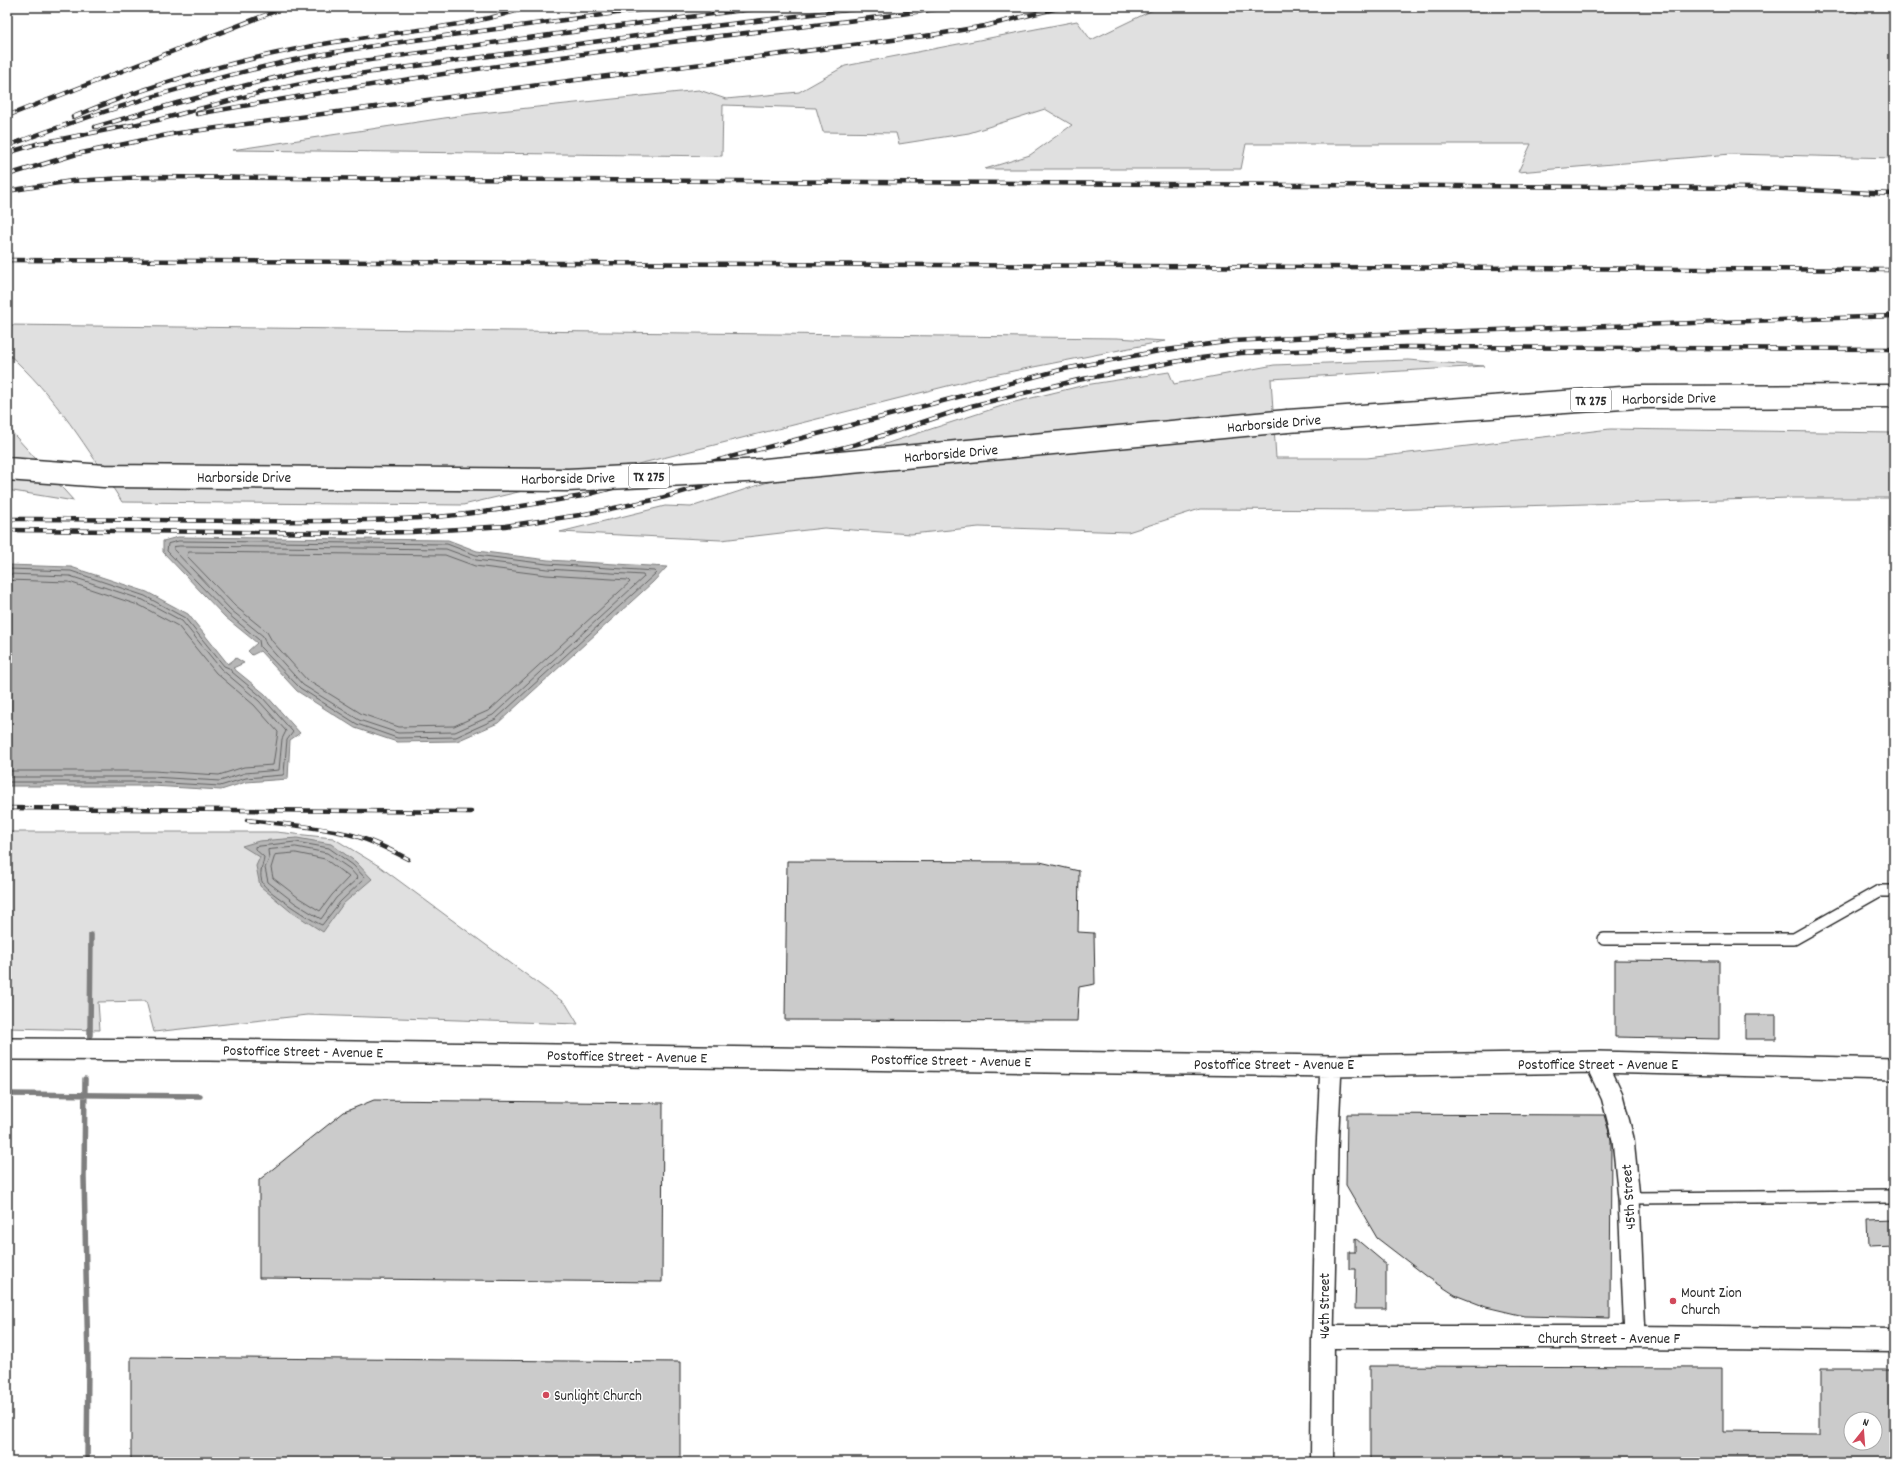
<svg xmlns="http://www.w3.org/2000/svg" width="1901" height="1469" font-family="Dekko,sans-serif">
<style>
.green{fill:#e0e0e0;stroke:#868686}
.water{fill:#b6b6b6;stroke:#7e7e7e}
.lines{fill:none;stroke-linecap:round;stroke-linejoin:round}
.shore{stroke:#636363;stroke-width:1}
.stream{stroke:#7e7e7e;stroke-width:5.5}
.building{fill:#cbcbcb;stroke:#2b2b2b;fill-rule:evenodd}
.service-casing{stroke:#2b2b2b;stroke-width:14}
.minor-casing{stroke:#2b2b2b;stroke-width:24}
.tertiary-casing{stroke:#2b2b2b;stroke-width:25}
.primary-casing{stroke:#2b2b2b;stroke-width:25}
.service{stroke:#fff;stroke-width:11}
.minor{stroke:#fff;stroke-width:21}
.tertiary{stroke:#fff;stroke-width:22}
.primary{stroke:#fff;stroke-width:22}
.rail-casing{stroke:#2b2b2b;stroke-width:4.5}
.rail{stroke:#fff;stroke-width:3;stroke-dasharray:9;stroke-linecap:butt}
.primary-bridge-casing{stroke:#2b2b2b;stroke-width:25;stroke-linecap:butt}
.primary-bridge{stroke:#fff;stroke-width:22}
.poi-dot{fill:#d1495b;stroke:#fff;stroke-width:1.5}
.labels{text-anchor:middle;stroke-width:3;stroke-linejoin:round;paint-order:stroke}
.shield{fill:#fff;stroke:#6b6b6b;stroke-width:1}
.shield-label{font-size:14px;font-weight:bold;fill:#2b2b2b}
.street-label{font-size:15px;fill:#2b2b2b;stroke:#fff}
.poi-label{font-size:15px;fill:#2b2b2b;stroke:#fff;text-anchor:start}
</style>
<rect width="100%" height="100%" fill="#fff"/>
<filter id="ink" filterUnits="userSpaceOnUse"><feTurbulence type="fractalNoise" baseFrequency=".025" numOctaves="2"/><feDisplacementMap in="SourceGraphic" scale="8" xChannelSelector="R" yChannelSelector="G"/><feConvolveMatrix kernelMatrix="1 2 1 2 8 2 1 2 1" color-interpolation-filters="sRGB"/></filter>
<g filter="url(#ink)">
<!-- green -->
<path class="green" d="M1159,7h675l23,6 2,-6h35v151l-163,-4 -213,18 13,-28h-285l-5,25h-256l45,-14 42,-30 -27,-16 -76,24 -70,11 -3,-11 -73,-1 -7,-24 -93,-3 -1,51 -490,-6 239,-36 228,-24 27,9 73,-7 46,-26 232,-45 14,19z
M7,325l1110,13 48,3 -182,36 -324,82 -196,46 -341,-3c-34,-53 -67,-107 -115,-149z
M1408,360l76,6 -213,13 5,79h91l243,-29 284,4v65h-104l-408,12 -182,-1 -72,23 -149,-5 -68,7 -87,-6 -103,12 -161,-8 105,-26 26,1 320,-104 74,-18 84,-13 5,12 100,-19z
M7,427l67,74 -67,-11z
M7,832h269l57,6 46,28 187,138 12,20 -270,-9 -154,17 -8,-31 -48,1 2,28 -93,-2z"/>
<!-- water -->
<path class="water" d="M178,537l270,3 29,11 71,9 119,7 -14,15 -155,141 -41,18 -60,1 -42,-14 -58,-37 -37,-40 -8,4 -4,-4 9,-8 -32,-26 -62,-65v-11z
M7,565l64,2 76,25 41,22 40,50 8,-6 8,5 -11,5 32,26 35,39 -10,7 -2,39 -42,3 -25,8 -69,-4h-145z
M297,838l34,6 25,18 16,17 -29,25 -20,28 -33,-21 -30,-25 -4,-20 4,-9 -18,-11 17,-5z"/>
<g class="lines">
<!-- shore -->
<path class="shore" d="M179,541l268,3 29,11 71,9 107,7 2,2 -160,146 -40,18 -59,1 -40,-14 -57,-36 -40,-41 -1,-7 -31,-26 -61,-63 1,-7z
M180,546l266,3 30,11 71,9 96,6 1,2 -151,138 -38,17 -57,1 -39,-13 -56,-35 -37,-41 -3,-8 -32,-26 -57,-60v-3z
M189,552l256,3 30,11 71,9 82,5 2,2 -140,128 -36,16 -55,1 -37,-13 -55,-34 -35,-39 -5,-9 -32,-26 -48,-50z
M7,569l64,2 74,25 40,22 39,48 5,2 3,4 30,25 31,35 -6,8 -3,33 -1,2 -37,3 -26,8 -68,-4h-145
M7,574l63,2 73,24 39,21 39,48 38,32 27,30 -4,8 -3,31 -34,3 -25,8 -68,-4h-145
M7,580l62,2 72,24 37,20 38,47 38,32 24,27 -5,33 -29,2 -25,8 -66,-4h-146
M296,842l33,6 24,17 12,13 -25,24 -18,23c-9,-3 -54,-33 -59,-41 -5,-10 0,-18 1,-27l-9,-8v-2z
M296,847l31,6 23,16 8,9 -22,20 -15,21 -26,-16 -27,-21 -3,-14 4,-9 -1,-9z
M296,853l29,6 24,18 -17,18 -12,16 -21,-13 -26,-20 -2,-10 4,-13z"/>
<!-- stream -->
<path class="stream" d="M90,1035l1,-100
M85,1079l-1,98 4,186 -1,99
M7,1094l193,2"/>
</g>
<!-- building -->
<path class="building" d="M787,861l253,1 39,9 -1,61 16,1 1,51 -16,3 -2,34 -292,-1z
M1615,960l104,1v78l-104,-2z
M1745,1015h31v24h-31z
M374,1100l289,3 -1,179 -403,-4v-98l85,-68z
M1347,1114l257,1 7,24 -1,179 -86,-2 -38,-9 -31,-12 -26,-17 -52,-40 -31,-53z
M1894,1219v27l-25,1 -1,-27z
M1355,1238l31,26v45h-31l1,-40h-7v-17h6z
M131,1357l549,5v100h-549z
M1370,1366l352,1v65l98,1v-64h74v93h-524zM1851,1419h24v24h-24z"/>
<g class="lines">
<defs>
<path id="service" d="M1604,939h190l85,-48h15
M1629,1198l265,-2"/>
<path id="minor" d="M7,1049l202,1 1122,16 265,-4 298,7
M1596,1062l16,34 11,43 6,59 6,139
M1323,1337l4,-187 4,-84"/>
<path id="tertiary" d="M1322,1462l1,-125h312l259,3"/>
<path id="primary" d="M1288,421l349,-24 257,-1"/>
</defs>
<!-- service casing -->
<use href="#service" class="service-casing"/>
<!-- minor casing -->
<use href="#minor" class="minor-casing"/>
<!-- tertiary casing -->
<use href="#tertiary" class="tertiary-casing"/>
<!-- primary casing -->
<use href="#primary" class="primary-casing"/>
<!-- service -->
<use href="#service" class="service"/>
<!-- minor -->
<use href="#minor" class="minor"/>
<!-- tertiary -->
<use href="#tertiary" class="tertiary"/>
<!-- primary -->
<use href="#primary" class="primary"/>
<defs>
<path id="rail" d="M197,114c158,-28 316,-51 475,-72 92,-12 185,-20 276,-35
M7,116l279,-109
M73,117c85,-36 176,-61 268,-76 62,-11 126,-13 187,-34
M95,127l82,-24 120,-31 37,-7 223,-31 210,-27
M36,144l122,-24 104,-28 74,-15 337,-46 198,-24
M7,146c93,-35 190,-65 287,-86 50,-11 100,-17 150,-24 73,-10 145,-19 218,-29
M7,153l33,-10
M7,175l70,-21 95,-20 404,-54 356,-45 53,-9 77,-19
M7,191l65,-10 72,-4 1616,11 134,6
M7,260l1887,10
M7,519c138,-1 276,6 413,-1 55,-3 108,-13 162,-22l482,-127 95,-18 74,-10 120,-6 541,-19
M7,530l346,3 59,-1 93,-6 75,-11 78,-16 105,-31 94,-24 114,-38 107,-26 107,-20 56,-7 164,-6 489,2
M7,808l464,4
M247,820c34,4 68,6 101,14 21,5 41,15 60,25"/>
</defs>
<!-- rail casing -->
<use href="#rail" class="rail-casing"/>
<!-- rail -->
<use href="#rail" class="rail"/>
<defs>
<path id="primary-bridge" d="M7,469l97,7 464,4 197,-10 523,-49"/>
</defs>
<!-- primary-bridge casing -->
<use href="#primary-bridge" class="primary-bridge-casing"/>
<!-- primary-bridge -->
<use href="#primary-bridge" class="primary-bridge"/>
</g>
</g>
<!-- markers -->
<g class="poi-dot">
<circle cx="1673" cy="1301" r="4"/>
<circle cx="546" cy="1395" r="4"/>
</g>
<g class="labels">
<!-- shield labels -->
<g class="shield">
<rect x="1571" y="388" width="40" height="24" rx="3"/>
<rect x="629" y="464" width="40" height="24" rx="3"/>
</g>
<g class="shield-label">
<text x="1591" y="405">TX 275</text>
<text x="649" y="481">TX 275</text>
</g>
<!-- street labels -->
<g class="street-label">
<text transform="translate(1669 398) rotate(-1)" y="5">Harborside Drive</text>
<text transform="translate(1274 423) rotate(-5)" y="5">Harborside Drive</text>
<text transform="translate(951 453) rotate(-5)" y="5">Harborside Drive</text>
<text x="244" y="482">Harborside Drive</text>
<text transform="translate(568 478) rotate(-1)" y="5">Harborside Drive</text>
<text transform="translate(303 1051) rotate(1)" y="5">Postoffice Street - Avenue E</text>
<text transform="translate(627 1056) rotate(1)" y="5">Postoffice Street - Avenue E</text>
<text transform="translate(951 1060) rotate(1)" y="5">Postoffice Street - Avenue E</text>
<text x="1274" y="1069">Postoffice Street - Avenue E</text>
<text x="1598" y="1069">Postoffice Street - Avenue E</text>
<text transform="translate(1628 1197) rotate(-94)" y="5">45th Street</text>
<text transform="translate(1324 1306) rotate(-90)" y="5">46th Street</text>
<text x="1609" y="1343">Church Street - Avenue F</text>
</g>
<!-- poi labels -->
<g class="poi-label">
<text x="1681" y="1297">Mount Zion<tspan x="1681" dy="17">Church</tspan></text>
<text x="554" y="1400">Sunlight Church</text>
</g>
</g>
<!-- margin -->
<rect width="1901" height="1469" fill="none" stroke="#fff" stroke-width="24"/>
<rect x="12" y="12" width="1877" height="1445" fill="none" stroke="#2b2b2b" stroke-width="1.5" filter="url(#ink)"/>
<!-- north arrow -->
<g transform="translate(1863 1431) rotate(17)"><circle r="19" fill="#ffffff" stroke="#aaaaaa"/>
<path d="M0-3L7 15L0 10L-7 15Z" fill="#d1495b"/>
<text y="-6" font-size="11" font-weight="bold" text-anchor="middle" fill="#2b2b2b">N</text>
</g>
</svg>
